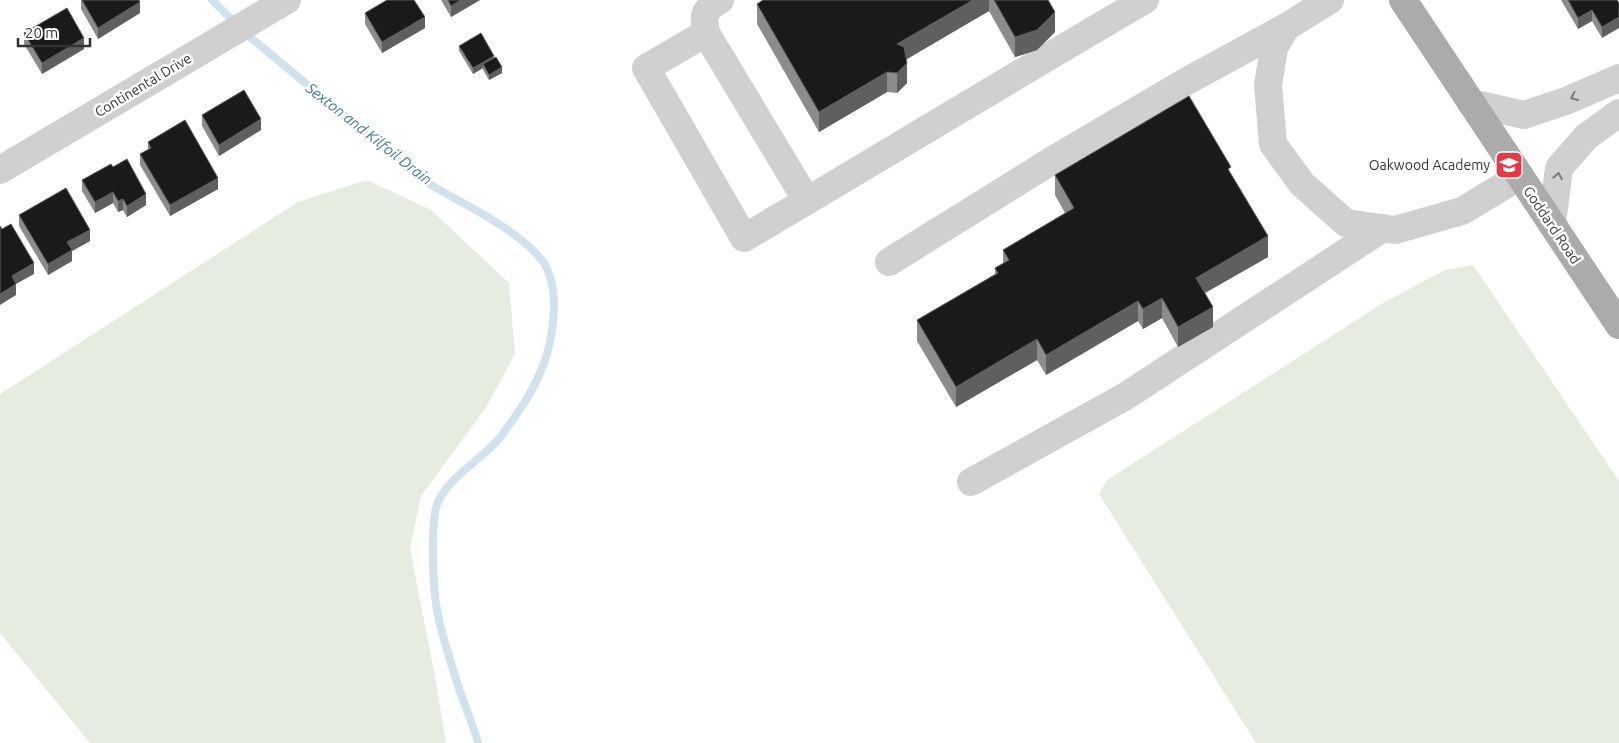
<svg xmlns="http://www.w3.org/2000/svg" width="1619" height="743" font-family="Ubuntu,sans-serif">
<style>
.green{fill:#e6ecdf}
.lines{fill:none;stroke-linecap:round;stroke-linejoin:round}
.stream{stroke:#cfe2ee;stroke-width:8}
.minor{stroke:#d0d0d0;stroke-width:28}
.major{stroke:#ababab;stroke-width:28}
.wall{fill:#8c8c8c}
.shaded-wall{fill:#5f5f5f}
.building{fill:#1a1a1a;stroke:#5f5f5f}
.oneway{stroke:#7a7a7a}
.labels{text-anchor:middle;stroke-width:5;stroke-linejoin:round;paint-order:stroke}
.street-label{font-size:14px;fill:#333;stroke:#fff}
.poi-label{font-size:14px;fill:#333;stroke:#fff;text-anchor:end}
.water-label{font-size:15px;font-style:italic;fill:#3f7597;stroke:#fff}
</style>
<rect width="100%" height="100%" fill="#fff"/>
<!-- green -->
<path class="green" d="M367,180l64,30 78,73 6,71 -30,55 -64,87 -11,52 25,129 11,66h-356l-90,-110v-239l298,-192z
M1473,265l146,216v262h-363l-157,-249 8,-14 276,-177 62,-33z"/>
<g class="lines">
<!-- stream -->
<path class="stream" d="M212,0l24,24
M244,32l173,144c36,24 77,40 109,68 6,5 13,12 18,19 8,13 10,29 10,44 -1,44 -15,76 -40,111 -6,8 -11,17 -18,24 -18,20 -54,40 -60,66 -4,17 -3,32 -3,49 0,18 1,35 4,53 4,23 12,46 19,69 6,21 16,42 22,64"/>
<!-- minor -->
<path class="minor" d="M720,0c-16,10 -17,14 -14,33l-60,35 98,170c134,-79 267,-160 401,-238
M1330,0l-44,27 -12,21 -6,37 5,59 29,40 44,39 49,7 67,-19 58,-35
M706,33l101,168
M1471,103l53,12 42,-14 53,-23
M0,170l287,-170
M1552,224l7,-56 27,-31 33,-24
M889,262l167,-104 131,-77 99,-54
M971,482l155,-86 257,-168"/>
<!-- major -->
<path class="major" d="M1403,0l216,325"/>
</g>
<!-- wall -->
<path class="wall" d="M81,0h58l1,13 -42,26 -17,-30z
M441,0h39l-29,17z
M763,0h285l7,32 -18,18 -22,7 -26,-46 -83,48 1,24 -10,10 -10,-1 -68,40 -62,-108v-20z
M1561,0h56l-15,38 -10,-17 -14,8z
M365,13l60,15 -43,25 -17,-29z
M24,33l60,16 -42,25 -18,-30z
M459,46l35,12 8,15 -13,7 -6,-10v-2l-10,6 -14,-23z
M202,115l59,15 -42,26 -17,-30z
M148,142l70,47 -48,27 -30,-51v-11l8,-4z
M113,167l33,38 -19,12 -4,-7 -5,2 -5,-9 -18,10 -13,-22v-11z
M1231,174l37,83 -63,36 8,34 -35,20 -16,-29 -19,11 -5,-8 -92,54 -9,-15 -81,47 -39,-66v-21l78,-46v-6l8,-4v-14l62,-37 -10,-18v-20z
M19,215l71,26 -18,10v10l-24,14 -29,-49z"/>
<!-- shaded-wall -->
<path class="shaded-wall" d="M461,0h19l-29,17v-11z
M973,0h16v11l-92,54v-21z
M140,2v11l-42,26v-11z
M1592,10v11l-14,8v-11z
M1055,12v20l-18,18 -22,7v-20z
M425,17v11l-43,25v-11z
M1619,17v11l-17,10v-11z
M84,38v11l-42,25v-11z
M494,56v6l-11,2v4l-10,6v-6z
M907,63v20l-10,10v-20z
M502,67v6l-13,7v-5z
M887,72v20l-68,40v-20z
M261,119v11l-42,26v-11z
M218,178v11l-48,27v-11z
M113,192v11l-18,10v-11z
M146,194v11l-19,12v-11z
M123,199v11l-5,2v-11z
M90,230v11l-18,10v10l-24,14v-11l19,-22z
M1268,236v21l-72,41v-20z
M34,263v11l-18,10v11l-16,10v-11l12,-18z
M1162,298v20l-19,11v-20z
M1138,301v20l-92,54v-20z
M1213,307v20l-35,20v-20z
M1037,339v21l-81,47v-20z"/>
<!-- building -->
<path class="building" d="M82,0h57l1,2 -42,26z
M387,0h27l11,17 -43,25 -17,-29z
M448,0h13l-10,6z
M763,0h210l-76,44 7,3 3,16 -10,10 -10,-1 -68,40 -62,-108z
M994,0h54l7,12 -18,18 -22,7z
M1568,0h49l2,3v14l-17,10 -10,-17 -14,8z
M67,8l17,30 -42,25 -18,-30z
M481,33l13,23 -21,12 -14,-22z
M496,57l6,10 -13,8 -6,-11z
M244,90l17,29 -42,26 -17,-30z
M1189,96l42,71 -3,2 40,67 -72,42 17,29 -35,20 -16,-29 -19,11 -5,-8 -92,54 -9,-16 -81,48 -39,-67 81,-47 -3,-5 14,-8 -6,-10 71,-42 -19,-33z
M185,120l33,58 -48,27 -30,-51 11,-6 -3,-6z
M127,159l19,35 -19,12 -4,-7 -5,2 -5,-9 -18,10 -13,-22 29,-16 2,3z
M66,188l24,42 -23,12 5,8 -24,14 -29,-49z
M11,224l23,39 -22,13 4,8 -16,10v-68l2,3z"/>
<!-- one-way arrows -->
<defs><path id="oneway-chevron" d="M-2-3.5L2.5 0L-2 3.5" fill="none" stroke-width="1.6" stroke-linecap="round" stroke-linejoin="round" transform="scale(1.25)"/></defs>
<g class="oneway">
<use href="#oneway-chevron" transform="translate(1574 97) rotate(156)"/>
<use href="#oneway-chevron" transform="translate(1558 176) rotate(-80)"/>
</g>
<!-- icons -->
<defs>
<symbol id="school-square" viewBox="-11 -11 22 22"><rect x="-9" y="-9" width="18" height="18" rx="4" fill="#e63946" stroke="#fff"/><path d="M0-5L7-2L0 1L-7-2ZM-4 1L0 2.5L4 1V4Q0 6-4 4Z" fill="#fff"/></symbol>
</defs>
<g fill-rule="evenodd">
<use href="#school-square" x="1493" y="149" width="32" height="32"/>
</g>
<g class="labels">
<!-- street labels -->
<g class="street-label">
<text transform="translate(143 85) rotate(-31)" y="5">Continental Drive</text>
<text transform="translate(1552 225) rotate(56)" y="5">Goddard Road</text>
</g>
<!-- poi labels -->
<g class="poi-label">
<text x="1490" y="170">Oakwood Academy</text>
</g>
<!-- water labels -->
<g class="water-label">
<text transform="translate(369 134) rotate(38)" y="5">Sexton and Kilfoil Drain</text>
</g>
</g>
<!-- scale -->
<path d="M18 38v8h72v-8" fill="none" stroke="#333333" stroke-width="2.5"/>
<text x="25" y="38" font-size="15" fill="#333333" stroke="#ffffff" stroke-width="4" paint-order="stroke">20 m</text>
</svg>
